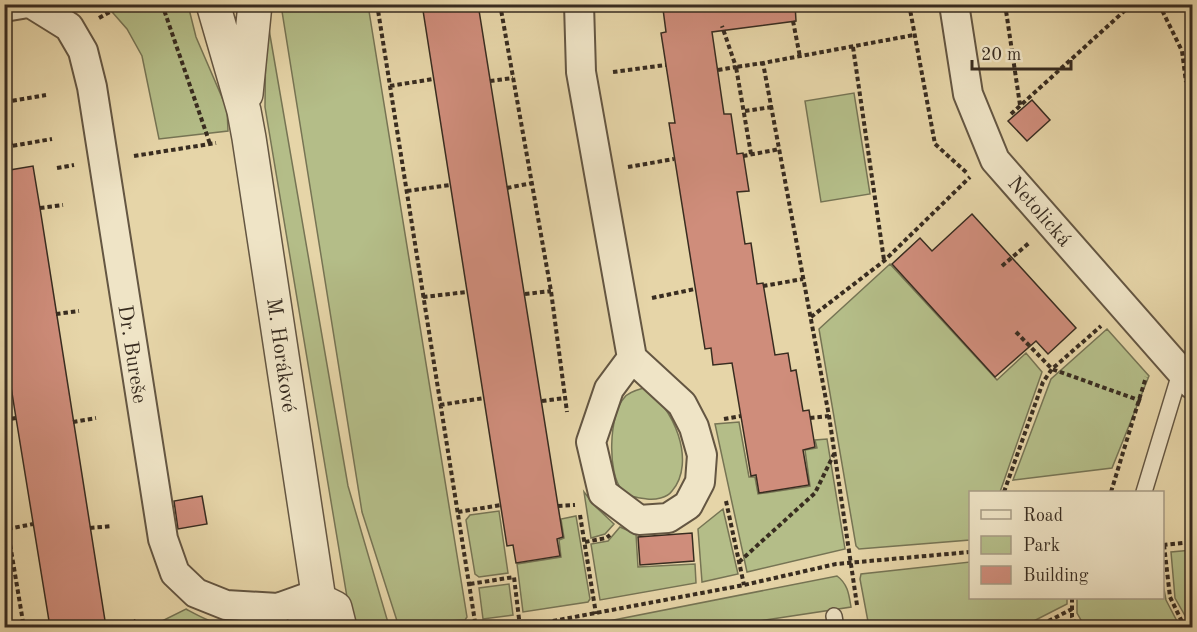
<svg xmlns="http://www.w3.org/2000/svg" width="1197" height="632" font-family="'Old Standard TT',serif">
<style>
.green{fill:#b4bd88;stroke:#767454;stroke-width:1.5}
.building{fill:#cf8d7b;stroke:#382c20;stroke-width:1.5}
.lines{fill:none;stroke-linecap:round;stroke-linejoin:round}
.service-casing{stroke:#645642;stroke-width:18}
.minor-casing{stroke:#645642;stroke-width:32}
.tertiary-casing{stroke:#645642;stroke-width:36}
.path{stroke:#382c20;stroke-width:4;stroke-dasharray:4.5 3;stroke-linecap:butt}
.service{stroke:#efe4c6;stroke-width:15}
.minor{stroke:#efe4c6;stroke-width:28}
.tertiary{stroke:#efe4c6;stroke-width:33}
.labels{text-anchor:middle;stroke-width:5;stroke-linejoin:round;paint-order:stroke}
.street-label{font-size:21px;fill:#382c20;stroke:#efe4c6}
</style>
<rect width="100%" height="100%" fill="#e6d5a8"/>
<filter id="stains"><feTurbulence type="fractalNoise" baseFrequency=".00333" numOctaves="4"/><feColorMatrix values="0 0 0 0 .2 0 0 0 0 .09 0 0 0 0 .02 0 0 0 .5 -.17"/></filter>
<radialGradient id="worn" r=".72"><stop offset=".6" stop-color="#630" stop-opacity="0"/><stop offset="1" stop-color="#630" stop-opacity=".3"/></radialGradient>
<!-- green -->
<path class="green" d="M106,5h82l8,32 31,72 1,22 -69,8 -17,-83 -15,-27z
M281,5h87l99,612 -2,3 -67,4 -36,-112z
M266,12l82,474 41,140 -37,1 -87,-520z
M854,93l16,101 -49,8 -16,-101z
M890,264l107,116 29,-27 16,19 -42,120h-30v48l-111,9 -3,-3 -37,-217z
M1107,329l42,47 -37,92 -99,12 38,-101z
M644,388c29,17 53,74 28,103 -5,7 -17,9 -25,8 -8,-1 -19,-2 -25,-9 -15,-17 -13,-75 2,-92 4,-6 13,-8 20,-10z
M739,422l10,55h6l3,17 52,-8 -5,-36 12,-2 -2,-8 12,-1 18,110 -98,23 -32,-148z
M584,492l12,15 18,17 -9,10 -14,4z
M723,509l15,65 -36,8 -4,-53z
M499,511l9,62 -29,4 -4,-3 -9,-54 4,-5z
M576,516l14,83 -2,3 -65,10 -6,-48 44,-7 -2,-17 5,-2 -3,-19z
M620,527l16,7 2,33 57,-3 1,19 -96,17 -9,-56 17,-3z
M1192,550v78l-17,-30 -4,-46z
M970,562v36h97v6l-45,23h-153l-9,-48 1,-5z
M837,576c11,8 12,19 14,31l-132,20 -146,1z
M509,584l4,31 -30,4 -4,-31z
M1163,584l3,16 14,27h-95l-8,-14v-15h85z
M186,609c15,8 27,15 44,16 15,2 39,-8 50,2h-108l-12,-5z"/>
<!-- building -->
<path class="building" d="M422,4h56l85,533 -6,2 3,17 -44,7 -3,-18 -6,1z
M690,4h105l1,17 -84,11 12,82h7l6,40 6,-1 6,38 -12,1 8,52 6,-1 6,41 6,-1 12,72 13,-2 3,18 5,-1 7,41 6,-1 6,37 -12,3 6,35 -50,8 -3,-18 -5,1 -19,-113 -19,2 -2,-17 -6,1 -36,-226h6l-14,-90 5,-1 -3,-23z
M1032,100l18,20 -23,21 -19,-20z
M33,166l7,42 66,419h-56l-34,-209 -12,-75v-172z
M972,214l104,114 -28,26 -12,-13 -41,36 -103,-113 28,-26 12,13z
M202,496l5,28 -29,5 -4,-28z
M692,533l2,28 -54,4 -2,-28z"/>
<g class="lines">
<defs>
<path id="service" d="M1144,492l37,-122 11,-12
M834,616l2,12"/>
<path id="minor" d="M32,4l37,23 14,24 9,36 71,452 12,34 21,20 30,12 52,3 39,-14
M579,4l2,68 51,286 50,46 12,23 8,28 -2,27 -12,23 -20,13 -29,2 -36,-27 -12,-51 18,-53 23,-31
M954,4l14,90 27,66 197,224
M4,7l18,-3"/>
<path id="tertiary" d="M213,4l31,107 5,27 70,462
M246,94l9,-90
M319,600l16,8 5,20
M306,628l-2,-16 15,-12"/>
</defs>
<!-- service casing -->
<use href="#service" class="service-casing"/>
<!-- minor casing -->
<use href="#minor" class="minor-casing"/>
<!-- tertiary casing -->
<use href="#tertiary" class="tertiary-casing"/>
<!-- path -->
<path class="path" d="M162,4l48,140
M377,4l99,624
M500,4l51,287 16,121
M909,4l26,140 32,29
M1005,4l15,101
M1159,4l23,47 4,31
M1006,7l10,-3
M99,18l25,-14
M793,21l7,36
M853,47l31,213
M718,70l18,-3 -14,-41
M613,72l53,-7
M490,81l23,-3
M390,86l43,-7
M4,100l5,33 -5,1
M5,102l41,-7
M745,111l27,-4
M1011,114l121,-110
M9,133l2,13 41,-7
M751,154l-15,-87 27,-4
M134,156l82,-13
M743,156l37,-7
M628,167l46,-8
M57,168l17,-3
M507,188l25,-5
M407,191l43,-6
M40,208l23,-3
M1002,266l27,-23
M763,286l40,-7
M525,294l26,-3
M423,297l44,-5
M652,298l43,-9
M56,314l23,-3
M811,317l73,-56 86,-84
M1016,332l36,37 89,32
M542,401l23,-3
M440,405l44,-7
M810,418l19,-2
M724,419l17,-3
M4,420l12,-2
M73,422l23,-4
M1004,492l39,-110 9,-13 49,-43
M1111,492l35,-115
M726,501l18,84
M558,506l17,-1
M4,508l20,120
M458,512l43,-7
M580,515l16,99
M90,528l22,-2
M8,529l25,-5
M585,542l21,-4 4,-3
M1163,545l29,-3
M1164,545l6,52 15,31
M739,562l76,-69 19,-39
M470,584l44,-7 6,50
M1072,598v19l5,11
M857,605l-28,-189 -66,-353 151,-28
M131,628l5,-8
M516,628l228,-43 92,-21 134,-12
M1035,628l37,-19"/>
<!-- service -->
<use href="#service" class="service"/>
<!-- minor -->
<use href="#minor" class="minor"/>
<!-- tertiary -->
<use href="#tertiary" class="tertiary"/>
</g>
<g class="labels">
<!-- street labels -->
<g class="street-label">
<text transform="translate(1040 211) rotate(49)" y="7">Netolická</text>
<text transform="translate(133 354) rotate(81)" y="7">Dr. Bureše</text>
<text transform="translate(282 355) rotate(82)" y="7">M. Horákové</text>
</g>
</g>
<!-- margin -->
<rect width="1197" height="632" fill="none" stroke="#e6d5a8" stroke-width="24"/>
<rect x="6" y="6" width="1185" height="620" fill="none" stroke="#382c20" stroke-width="3"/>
<rect x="12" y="12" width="1173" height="608" fill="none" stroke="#382c20" stroke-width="1.5"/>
<!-- legend -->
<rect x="969" y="491" width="195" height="108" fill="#efe4c6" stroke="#a69a84" stroke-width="1.5"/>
<rect x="981" y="510" width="30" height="9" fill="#efe4c6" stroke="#a69a84" stroke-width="1.5"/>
<text x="1023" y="521" font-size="18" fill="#382c20">Road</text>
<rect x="981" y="536" width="30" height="18" fill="#b4bd88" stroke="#a69a84" stroke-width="1.5"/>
<text x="1023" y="551" font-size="18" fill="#382c20">Park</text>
<rect x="981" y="566" width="30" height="18" fill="#cf8d7b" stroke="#a69a84" stroke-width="1.5"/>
<text x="1023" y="581" font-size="18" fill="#382c20">Building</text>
<!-- scale -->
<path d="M972 60v9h99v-9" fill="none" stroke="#382c20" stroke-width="3"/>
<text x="981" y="60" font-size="18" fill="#382c20" stroke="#efe4c6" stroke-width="4.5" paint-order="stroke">20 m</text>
<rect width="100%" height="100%" filter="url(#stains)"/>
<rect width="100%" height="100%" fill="url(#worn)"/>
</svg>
